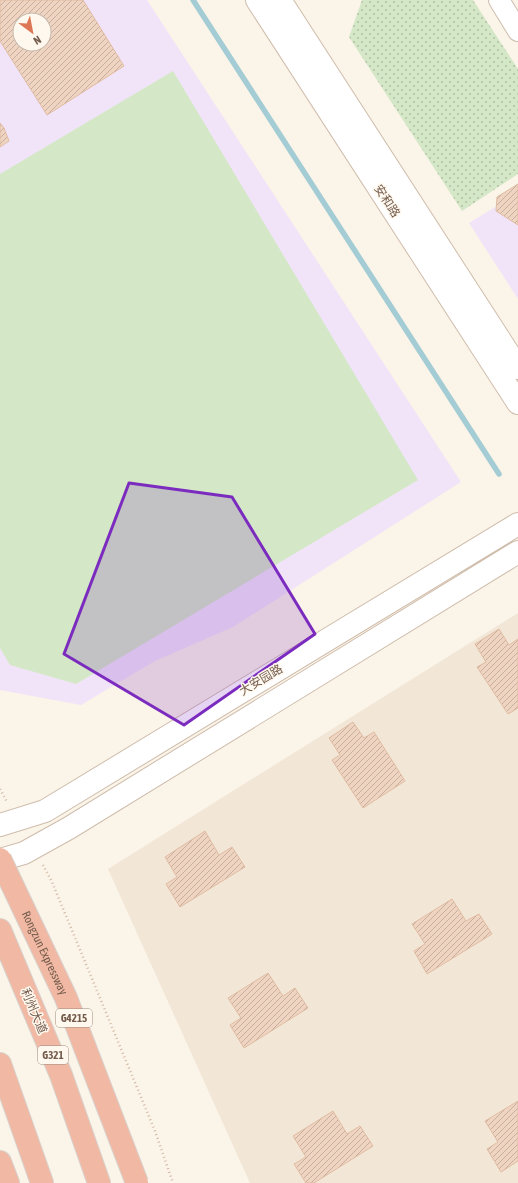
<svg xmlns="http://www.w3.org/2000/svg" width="518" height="1183" font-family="'Asap Condensed','Noto Sans SC',sans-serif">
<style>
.residential{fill:#f2e6d7}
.education{fill:#f1e4f8;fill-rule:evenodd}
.grass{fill:url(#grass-dots)}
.pitch{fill:#d4e8c7}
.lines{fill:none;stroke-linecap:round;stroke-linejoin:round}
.stream{stroke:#a4ccd5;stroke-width:5.5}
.building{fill:url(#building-hatch);stroke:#e1bca2;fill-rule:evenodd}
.street-casing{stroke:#cdbcae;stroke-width:22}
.secondary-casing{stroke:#cfbdac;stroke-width:24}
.highway-casing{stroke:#d8d1cd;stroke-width:24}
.path{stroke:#d4b8a4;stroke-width:2.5;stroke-dasharray:1 3;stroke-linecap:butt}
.street{stroke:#fff;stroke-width:20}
.secondary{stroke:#fff;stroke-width:22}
.highway{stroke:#f1b9a3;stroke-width:22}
.highway-bridge-casing{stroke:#d8d1cd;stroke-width:24;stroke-linecap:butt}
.highway-bridge{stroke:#f1b9a3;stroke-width:22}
.marked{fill:#7b2cbf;fill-opacity:0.2;stroke:#7b2cbf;stroke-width:3;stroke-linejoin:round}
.labels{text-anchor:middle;stroke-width:3;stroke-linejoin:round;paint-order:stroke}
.shield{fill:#fef8ee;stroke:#9d8b7d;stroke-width:1}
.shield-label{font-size:11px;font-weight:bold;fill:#745c4d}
.street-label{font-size:12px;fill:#745c4d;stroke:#fef8ee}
</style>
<defs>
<pattern id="grass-dots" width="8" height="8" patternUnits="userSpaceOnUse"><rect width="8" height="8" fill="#d4e8c7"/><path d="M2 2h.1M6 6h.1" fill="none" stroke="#b1bfa4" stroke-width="1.8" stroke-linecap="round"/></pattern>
<pattern id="building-hatch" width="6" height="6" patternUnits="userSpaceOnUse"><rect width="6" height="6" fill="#efd4c1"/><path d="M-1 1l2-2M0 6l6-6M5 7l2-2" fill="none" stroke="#c6af9f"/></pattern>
</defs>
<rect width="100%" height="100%" fill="#fbf4e8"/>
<!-- residential -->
<path class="residential" d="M518,613v570h-268l-142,-314z"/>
<!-- education -->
<path class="education" d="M0,0h147l314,482 -228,145 -78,34 -74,44 -81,-15zM20,20h24v24h-24z
M518,193v106l-49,-76z"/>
<!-- grass -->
<path class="grass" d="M362,0h111l45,69v105l-56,37 -113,-174z"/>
<!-- pitch -->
<path class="pitch" d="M173,71l245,409 -342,204 -66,-19 -10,-17v-474z"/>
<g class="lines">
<!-- stream -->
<path class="stream" d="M193,0l306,474"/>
</g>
<!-- building -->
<path class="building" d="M0,0h83l41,66 -77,49 -47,-74zM20,20h24v24h-24z
M0,123l4,5 5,13 -9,6z
M518,184v41l-22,-14 1,-14z
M499,629l10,16 9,-6v69l-10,6 -31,-47 9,-5 -11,-18z
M353,722l11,16 10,-6 31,49 -42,27 -31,-48 8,-5 -11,-17z
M205,831l14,24 13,-8 13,20 -65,40 -14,-23 11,-7 -12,-20z
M452,899l14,22 13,-7 13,20 -65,40 -13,-23 11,-7 -13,-20z
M268,973l15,23 12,-8 13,20 -64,40 -14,-23 11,-7 -13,-20z
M518,1101v60l-17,11 -14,-23 11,-7 -13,-21z
M333,1111l14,23 13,-8 13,20 -59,37h-8l-12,-19 12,-7 -13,-21z"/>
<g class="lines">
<defs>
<path id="street" d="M499,0l19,31"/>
<path id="secondary" d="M257,0l261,403
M280,0l238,368
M0,825l45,-14 473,-287
M0,860l24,-7 45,-25 449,-276"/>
<path id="highway" d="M0,930l61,145 38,108
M0,1064l42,119
M0,1162l8,21"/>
</defs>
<!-- street casing -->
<use href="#street" class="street-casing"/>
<!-- secondary casing -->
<use href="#secondary" class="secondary-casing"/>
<!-- highway casing -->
<use href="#highway" class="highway-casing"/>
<!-- path -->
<path class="path" d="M0,789l7,13
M43,865l9,17 103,249 18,52"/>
<!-- street -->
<use href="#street" class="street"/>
<!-- secondary -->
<use href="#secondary" class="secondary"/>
<!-- highway -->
<use href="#highway" class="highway"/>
<defs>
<g id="highway-bridge">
<path id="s1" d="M0,859l66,139 71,185"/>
</g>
</defs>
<!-- highway-bridge casing -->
<use href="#highway-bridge" class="highway-bridge-casing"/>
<!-- highway-bridge -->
<use href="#highway-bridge" class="highway-bridge"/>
</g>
<!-- marked area -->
<path class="marked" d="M129,483l103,14 83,137 -131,91 -120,-71z"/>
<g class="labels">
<!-- shield labels -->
<g class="shield">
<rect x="56" y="1009" width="36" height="18" rx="3"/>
<rect x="38" y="1046" width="30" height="18" rx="3"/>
</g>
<g class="shield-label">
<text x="74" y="1022">G4215</text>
<text x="53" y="1059">G321</text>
</g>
<!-- street labels -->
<g class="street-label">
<text transform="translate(387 201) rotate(57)" y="4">安和路</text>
<text transform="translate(261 680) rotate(-31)" y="4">大安园路</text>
<text dy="4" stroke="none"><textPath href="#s1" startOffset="104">Rongzun Expressway</textPath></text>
<text transform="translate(34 1011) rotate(67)" y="4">利州大道</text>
</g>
</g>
<!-- north arrow -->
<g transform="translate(32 32) rotate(148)"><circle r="19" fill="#fef8ee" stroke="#c7baae"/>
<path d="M0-3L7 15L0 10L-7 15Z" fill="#dd7655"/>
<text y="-6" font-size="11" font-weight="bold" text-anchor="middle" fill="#745c4d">N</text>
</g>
</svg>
